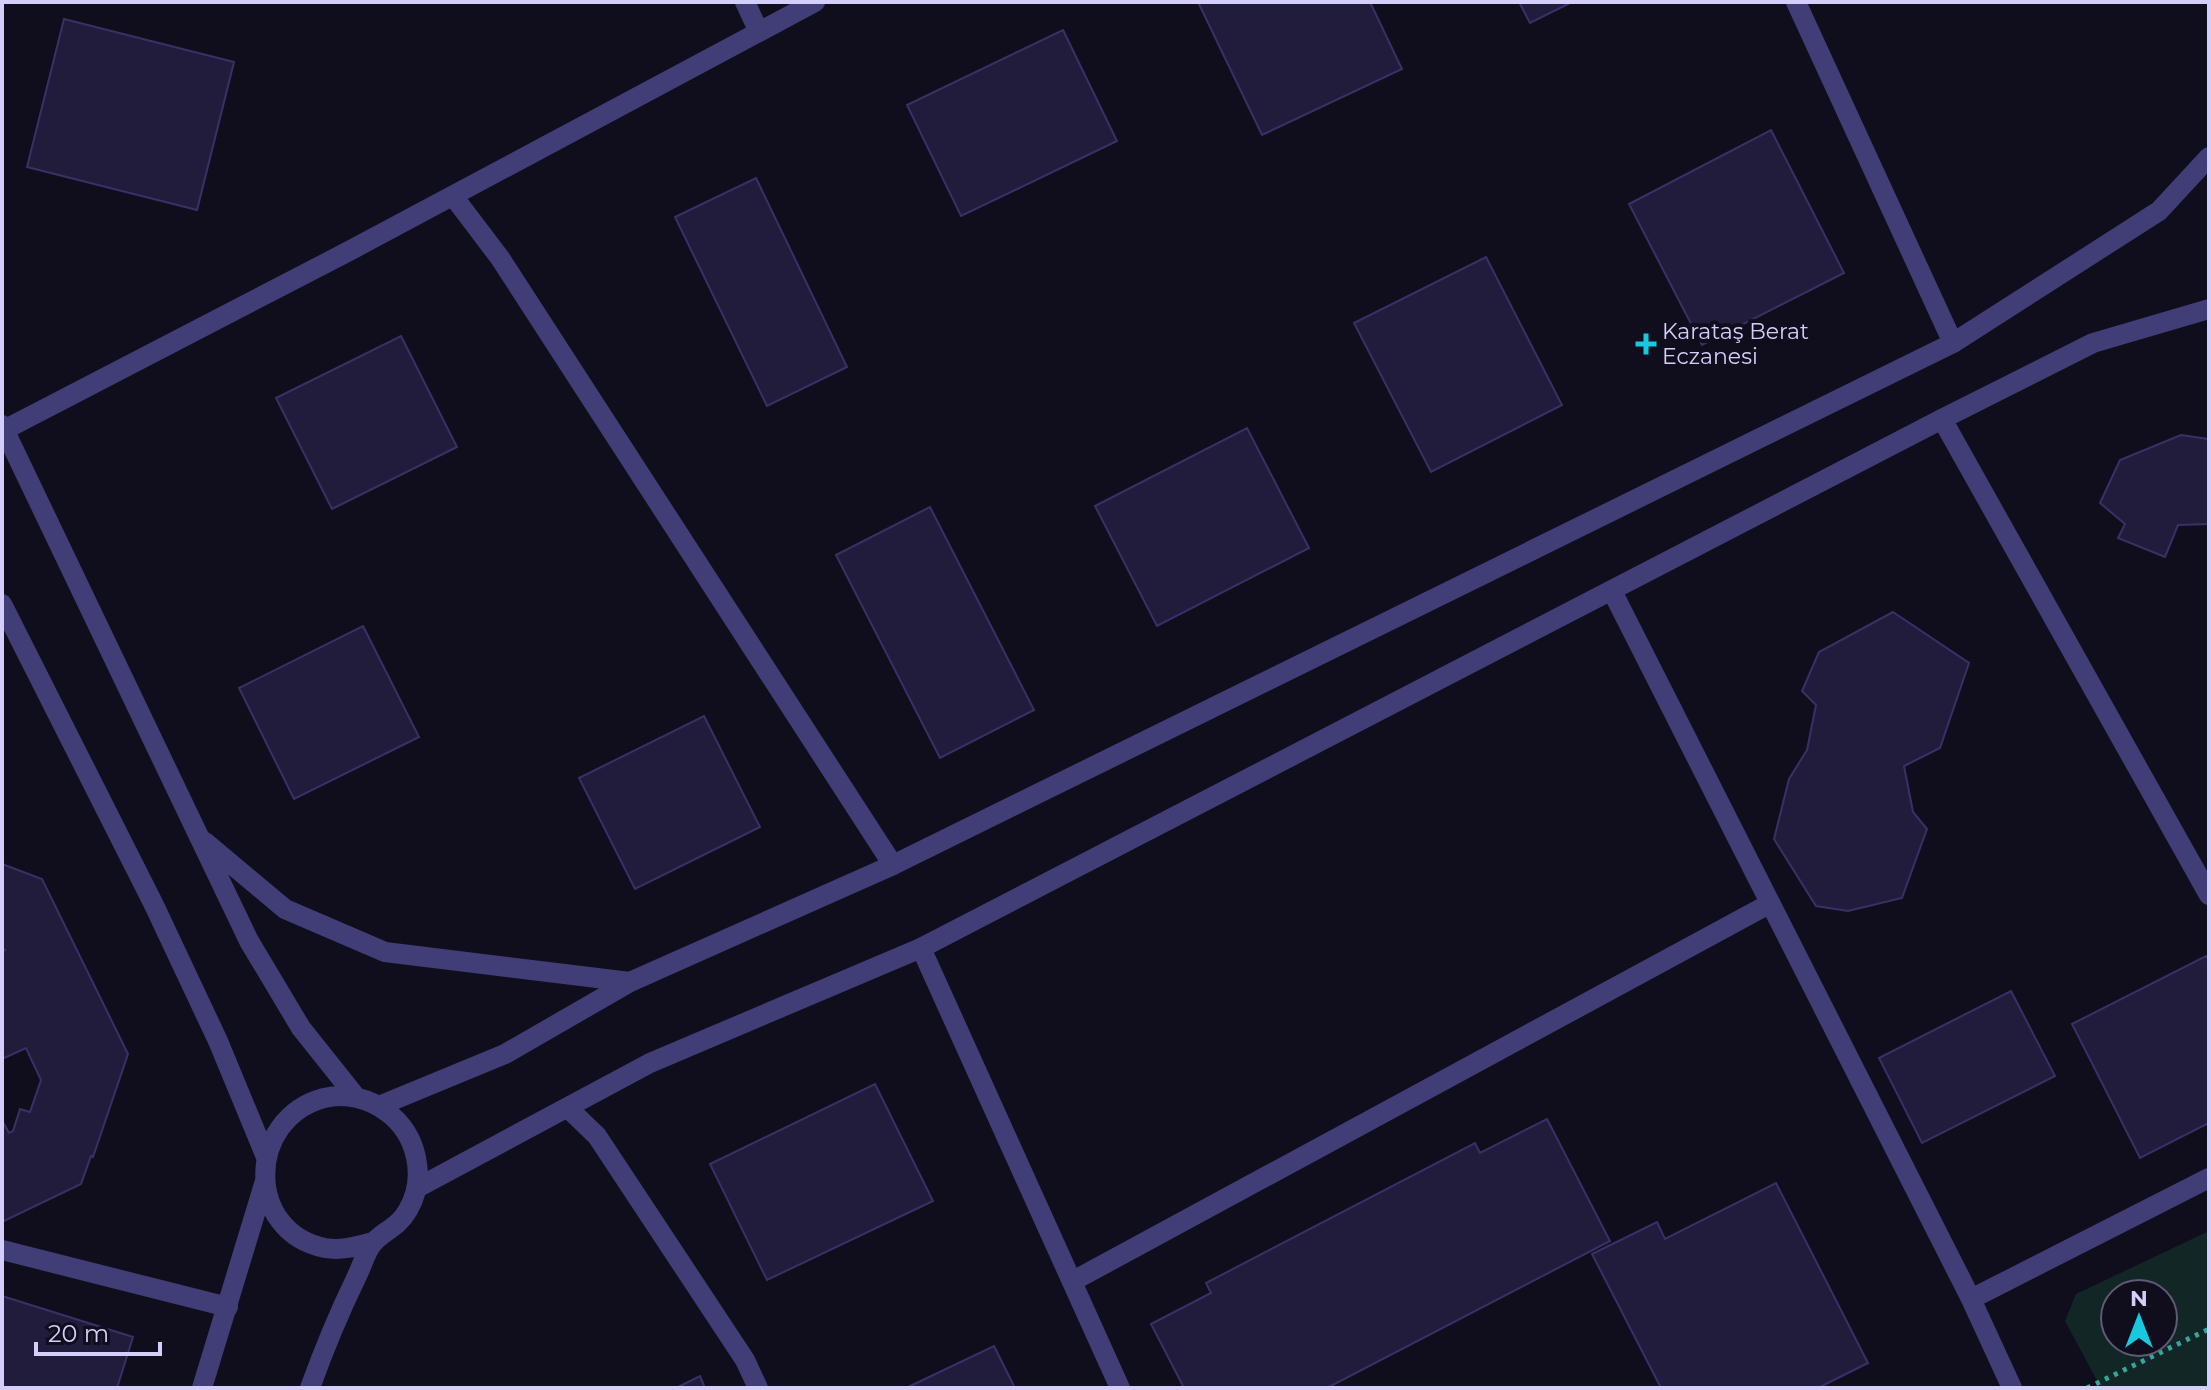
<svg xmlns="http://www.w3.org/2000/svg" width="2211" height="1390" font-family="Montserrat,sans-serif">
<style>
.green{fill:#112625;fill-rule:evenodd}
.building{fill:#221c3c;stroke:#3b3066;stroke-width:2}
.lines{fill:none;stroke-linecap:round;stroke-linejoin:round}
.path{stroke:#39a49e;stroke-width:5;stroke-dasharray:4 6;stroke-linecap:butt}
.minor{stroke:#403d77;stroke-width:20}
.tertiary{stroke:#403d77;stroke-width:20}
.poi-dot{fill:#16c9df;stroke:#100e1d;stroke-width:3}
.labels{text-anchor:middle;stroke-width:8;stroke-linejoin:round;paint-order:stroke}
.poi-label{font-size:22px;fill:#d4cefa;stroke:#100e1d;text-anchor:start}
</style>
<rect width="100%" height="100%" fill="#100e1d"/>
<!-- green -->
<path class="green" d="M2209,1231v157h-108l-36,-67 11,-27zM2115,1294h48v48h-48z"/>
<!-- building -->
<path class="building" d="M1198,2h172l32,67 -140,66z
M1519,2h53l-42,21z
M64,19l170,43 -37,148 -170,-43z
M1063,30l54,111 -156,75 -54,-111z
M1771,130l73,143 -142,72 -73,-141z
M756,178l91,189 -80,39 -92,-189z
M1486,257l76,148 -131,67 -77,-149z
M401,336l56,111 -125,62 -56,-111z
M1247,428l62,120 -152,78 -62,-120z
M2181,435l28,4v85l-31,1 -13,32 -47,-19 7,-14 -25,-21 20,-43z
M930,507l104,203 -94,48 -104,-203z
M1893,612l76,51 -29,85 -36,18 9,46 14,17 -25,69 -54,13 -32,-5 -42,-67 15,-60 18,-29 9,-45 -14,-14 17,-39z
M363,626l56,111 -125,62 -55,-111z
M704,716l56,111 -125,62 -56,-111z
M2,864l40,15 86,175 -35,103 -2,-1 -10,28 -79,38v-102l7,13 4,-2 7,-22 10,3 11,-32 -15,-32 -24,11v-107l3,-2 -3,-1z
M2206,956l3,5v162l-69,35 -68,-134z
M2011,991l44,85 -133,67 -43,-85z
M875,1084l58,117 -166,79 -57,-116z
M1547,1119l63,122 -283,147h-143l-33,-64 60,-31 -5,-10 269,-140 5,10z
M1776,1183l92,180 -50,25h-157l-69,-134 65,-32 8,17z
M2,1296l131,41 -16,51h-115z
M994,1346l21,42h-109z
M700,1376l5,12h-29z"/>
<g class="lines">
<!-- path -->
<path class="path" d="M2087,1388l122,-59"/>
<!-- minor -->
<path class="minor" d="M745,2l14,30
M1796,2l157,341
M453,196l47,62 393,607
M1942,419l267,476
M2,431l349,-181 464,-248
M1612,591l359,708 238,-121
M921,948l199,440
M568,1108l29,28 148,224 13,28
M2,1250l226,57
M1073,1281l696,-377
M1971,1299l41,89"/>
<!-- tertiary -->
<path class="tertiary" d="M2,425l247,516 52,87 55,69
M2,604l152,301 64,136 48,116
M205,842l80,67 100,43 245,30
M379,1106l126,-52 125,-72 263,-117 1060,-522 206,-132 50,-54
M417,1188l233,-125 271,-115 1021,-529 151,-76 116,-34
M202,1388l63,-207
M310,1388c14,-39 29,-75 47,-112 5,-10 9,-25 16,-33 10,-12 25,-15 35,-33 19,-33 9,-76 -21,-98 -18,-14 -41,-19 -63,-14 -78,21 -79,134 1,150 17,3 33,-2 48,-6"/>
</g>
<!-- markers -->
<path class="poi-dot" d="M1642 332h8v8h8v8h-8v8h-8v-8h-8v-8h8z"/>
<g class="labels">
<!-- poi labels -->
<g class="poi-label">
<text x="1662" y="339">Karataş Berat<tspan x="1662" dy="25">Eczanesi</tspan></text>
</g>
</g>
<!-- border -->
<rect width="2211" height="1390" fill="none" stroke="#d4cefa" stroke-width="8"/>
<!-- north arrow -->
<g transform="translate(2139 1318)"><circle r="38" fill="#100e1d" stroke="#5e5b75" stroke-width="2"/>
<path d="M0-6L14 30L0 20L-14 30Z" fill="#16c9df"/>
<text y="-12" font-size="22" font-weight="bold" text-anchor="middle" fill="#d4cefa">N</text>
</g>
<!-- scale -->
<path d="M36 1342v12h124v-12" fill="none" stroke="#d4cefa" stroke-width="4"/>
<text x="48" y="1342" font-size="24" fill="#d4cefa" stroke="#100e1d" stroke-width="6" paint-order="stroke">20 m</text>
</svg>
